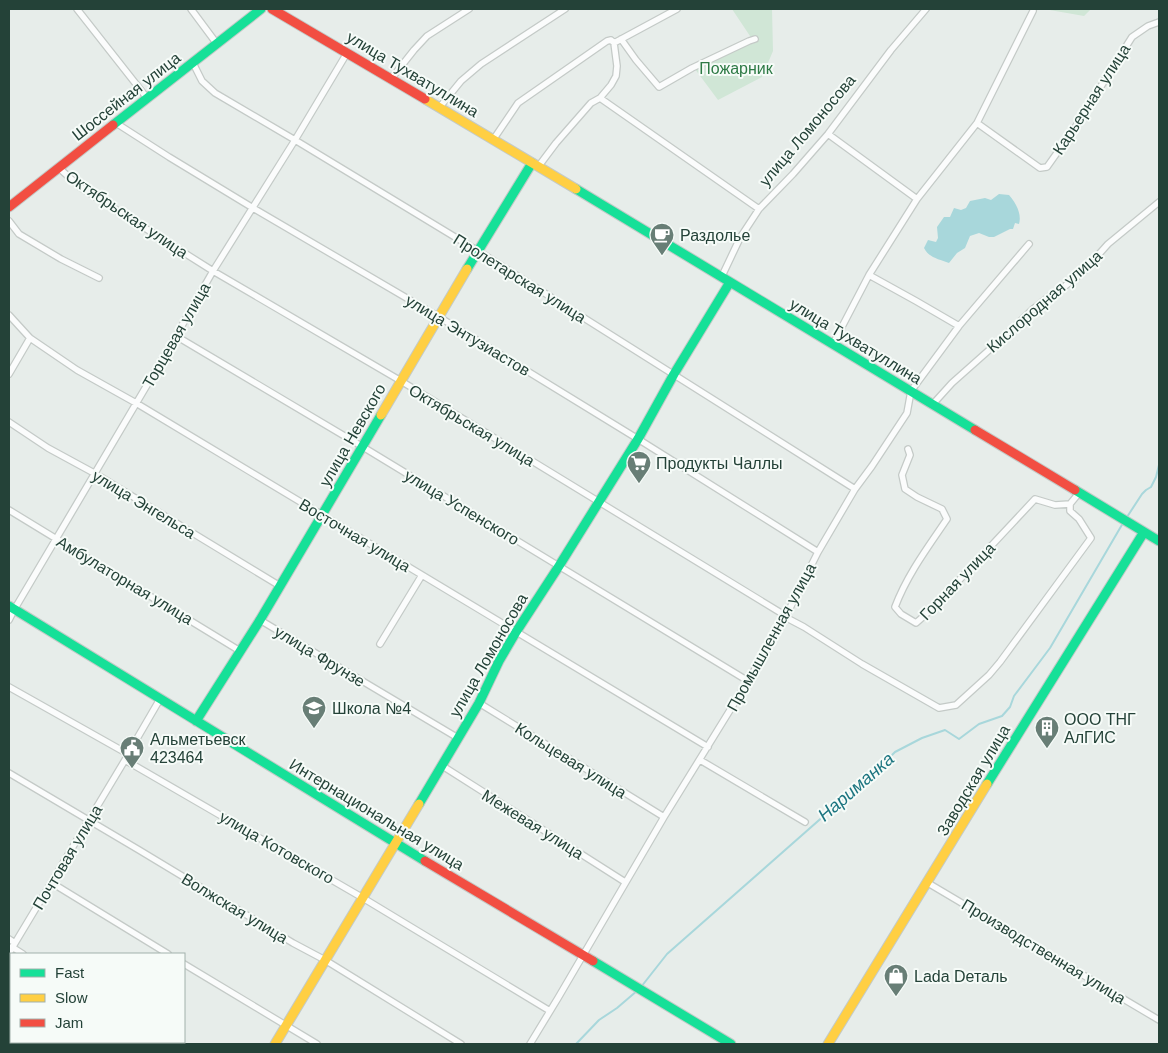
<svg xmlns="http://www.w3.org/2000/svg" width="1168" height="1053" font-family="Arial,sans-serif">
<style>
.green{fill:#d0e6d6}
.water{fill:#a8d7db}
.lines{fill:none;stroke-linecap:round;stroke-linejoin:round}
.stream{stroke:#a8d7db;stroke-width:2}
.street-casing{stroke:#c4cac7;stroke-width:8}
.fast-casing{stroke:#c3cac7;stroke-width:11}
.slow-casing{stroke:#c3cac7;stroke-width:11}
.jam-casing{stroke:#c3cac7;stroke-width:11}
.street{stroke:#fbfcfc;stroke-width:5.5}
.fast{stroke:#16e098;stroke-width:9}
.slow{stroke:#ffcf43;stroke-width:9}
.jam{stroke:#f24e42;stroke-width:9}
.labels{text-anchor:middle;stroke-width:4;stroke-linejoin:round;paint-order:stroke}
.park-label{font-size:16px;fill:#2d7a45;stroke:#f6fbf8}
.street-label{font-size:16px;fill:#244238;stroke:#f6fbf8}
.poi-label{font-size:16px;fill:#244238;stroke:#f6fbf8;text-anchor:start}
.water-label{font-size:18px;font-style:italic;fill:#1c7580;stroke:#f6fbf8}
</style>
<rect width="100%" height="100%" fill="#e7edea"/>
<!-- green -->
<path class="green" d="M732,9h40l1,42 -11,26 -44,23 -23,-31 57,-30z
M1044,9h47l-7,7z"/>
<!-- water -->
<path class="water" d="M999,194l10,1c7,8 13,19 10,29l-4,-1 -2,6h-3l-16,8h-5l-10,-4 -9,3 -5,12 -8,5 -8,10c-10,-4 -20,-5 -25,-15l4,-8 8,2 2,-4 -1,-11 7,-10h6l4,-9 7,2 5,-2 4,-7 15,-3 6,2z"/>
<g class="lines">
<!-- stream -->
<path class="stream" d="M1127,517l15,-23 4,-4 5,-3 5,-10 3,-12
M641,987l26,-33 218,-192 10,-10 27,-14 23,-8 14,9 20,-15 23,-8 8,-9 4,-11 36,-48 73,-125
M576,1044l23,-24 18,-12 21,-18"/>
<defs>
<path id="street" d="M77,9l70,89
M191,9l26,35
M621,39l15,21 23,27 33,-19 57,-27 6,-2
M193,63l9,18 13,12 80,47 183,111 377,238
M391,79l23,-29 13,-14 42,-27
M600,98l159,111
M439,108l22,-27 20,-17 84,-55
M116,123l53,34 84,51 186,109 199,122 180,113
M977,123l63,45 7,-1 29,-41 56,-89 16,-11 11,-4
M828,134l89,65
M493,140l25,-37 89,-62 4,-1 3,3 63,-34
M538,167l18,-24 35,-40 9,-5 11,-13 5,-9 1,-10 -3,-23
M59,168l21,19 133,84 188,110 385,235
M9,221l10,13 42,25 38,19
M869,275l47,26 43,25
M722,276l18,-38 19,-29 34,-35 35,-40 63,-84 35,-41
M9,315l21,23 47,32 59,33 572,344
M176,336l187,111 385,234
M833,344l36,-69 48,-76 60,-76 56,-112
M9,374l21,-36
M933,404l19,-21 54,-48 26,-25 19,-15 14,-9 18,-14 25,-28 51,-42
M9,422l39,26 46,25 186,113
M908,449l2,6 -8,20 3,14 12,8 25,12 5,10c-19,28 -40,56 -52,88l6,7 15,9 18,-16 101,-108 20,6 15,-1 9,-11
M9,510l231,141
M785,617l19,10 58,37 77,44 17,-3 33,-30 11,-13 91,-124 -12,-19 -9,-8v-7
M9,620l5,-10 162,-274 37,-65 82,-131 52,-87
M260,620l198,118
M380,644l42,-69
M9,687l119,67 -3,6 238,138 187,113
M479,703l185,114
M128,754l32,-55
M700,760l105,62
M441,765l184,117
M9,773l130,77 154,93 32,17 136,84
M52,883l116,71
M928,883l231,137
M9,939l6,4
M12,947l11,7
M9,953l116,-193
M184,964l133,80
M9,1032l2,2
M25,1042l4,2
M171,1042l4,2
M530,1044l28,-46 106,-181 84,-136 38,-65 32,-64 37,-63 17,-23 35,-53 4,-22 48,-65 70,-82"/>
<path id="fast" d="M113,125l148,-116
M576,189l399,241
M467,269l65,-106
M1075,490l84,51
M9,606l416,255
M196,721l64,-101 121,-205
M987,784l157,-252
M419,804l60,-101 20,-42 17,-29 43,-66 79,-127 36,-65 56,-92
M593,961l138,83"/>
<path id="slow" d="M425,99l151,90
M381,415l86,-146
M275,1044l144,-240
M828,1044l159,-260"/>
<path id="jam" d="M272,9l153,90
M9,207l104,-82
M975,430l100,60
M425,861l168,100"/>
</defs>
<!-- street casing -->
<use href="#street" class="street-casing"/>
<!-- fast casing -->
<use href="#fast" class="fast-casing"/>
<!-- slow casing -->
<use href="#slow" class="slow-casing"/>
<!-- jam casing -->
<use href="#jam" class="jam-casing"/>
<!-- street -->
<use href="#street" class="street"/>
<!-- fast -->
<use href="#fast" class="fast"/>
<!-- slow -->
<use href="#slow" class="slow"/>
<!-- jam -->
<use href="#jam" class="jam"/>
</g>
<!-- icons -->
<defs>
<symbol id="cafe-pin" viewBox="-11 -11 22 30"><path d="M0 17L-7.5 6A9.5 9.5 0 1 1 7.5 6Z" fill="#687e76" stroke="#f6fbf8"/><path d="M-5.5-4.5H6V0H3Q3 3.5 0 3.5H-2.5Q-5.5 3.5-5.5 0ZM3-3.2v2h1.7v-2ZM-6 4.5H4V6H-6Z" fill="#fff"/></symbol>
<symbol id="supermarket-pin" viewBox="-11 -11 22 30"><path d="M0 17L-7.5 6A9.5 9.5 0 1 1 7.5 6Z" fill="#687e76" stroke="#f6fbf8"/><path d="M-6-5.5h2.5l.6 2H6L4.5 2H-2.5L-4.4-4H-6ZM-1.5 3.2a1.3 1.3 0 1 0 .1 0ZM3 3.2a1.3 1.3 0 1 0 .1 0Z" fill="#fff"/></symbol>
<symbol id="school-pin" viewBox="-11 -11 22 30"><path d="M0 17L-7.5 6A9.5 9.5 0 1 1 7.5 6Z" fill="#687e76" stroke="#f6fbf8"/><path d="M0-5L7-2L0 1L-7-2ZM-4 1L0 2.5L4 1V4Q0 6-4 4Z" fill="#fff"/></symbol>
<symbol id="building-pin" viewBox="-11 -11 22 30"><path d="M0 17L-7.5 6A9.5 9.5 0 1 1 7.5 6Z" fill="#687e76" stroke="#f6fbf8"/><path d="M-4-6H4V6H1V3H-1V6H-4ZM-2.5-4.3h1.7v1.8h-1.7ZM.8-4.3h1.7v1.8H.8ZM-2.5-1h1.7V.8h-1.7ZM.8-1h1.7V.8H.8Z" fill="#fff"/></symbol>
<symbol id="civic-pin" viewBox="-11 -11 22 30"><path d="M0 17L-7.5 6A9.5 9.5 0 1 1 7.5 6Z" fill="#687e76" stroke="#f6fbf8"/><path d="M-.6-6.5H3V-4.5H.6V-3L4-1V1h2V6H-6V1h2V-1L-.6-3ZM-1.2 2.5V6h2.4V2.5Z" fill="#fff"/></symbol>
<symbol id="shop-pin" viewBox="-11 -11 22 30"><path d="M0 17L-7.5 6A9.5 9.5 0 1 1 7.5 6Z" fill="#687e76" stroke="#f6fbf8"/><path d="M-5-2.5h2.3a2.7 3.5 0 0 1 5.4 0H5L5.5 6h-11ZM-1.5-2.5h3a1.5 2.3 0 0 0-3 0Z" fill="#fff"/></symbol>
</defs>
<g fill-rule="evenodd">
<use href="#cafe-pin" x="648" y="221" width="28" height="38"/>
<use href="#supermarket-pin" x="625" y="449" width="28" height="38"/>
<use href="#school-pin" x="300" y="694" width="28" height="38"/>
<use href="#building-pin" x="1033" y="714" width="28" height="38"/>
<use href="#civic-pin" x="118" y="734" width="28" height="38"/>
<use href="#shop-pin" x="882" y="962" width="28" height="38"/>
</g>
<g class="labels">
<!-- park labels -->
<g class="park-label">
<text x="736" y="74">Пожарник</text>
</g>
<!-- street labels -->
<g class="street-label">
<text transform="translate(413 74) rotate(31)" y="6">улица Тухватуллина</text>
<text transform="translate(126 96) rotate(-38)" y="6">Шоссейная улица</text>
<text transform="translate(1091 99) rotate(-57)" y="6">Карьерная улица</text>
<text transform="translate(807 130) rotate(-50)" y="6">улица Ломоносова</text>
<text transform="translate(127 214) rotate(34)" y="6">Октябрьская улица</text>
<text transform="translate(520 278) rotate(32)" y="6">Пролетарская улица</text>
<text transform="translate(1044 301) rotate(-41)" y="6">Кислородная улица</text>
<text transform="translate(176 335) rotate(-60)" y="6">Торцевая улица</text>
<text transform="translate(468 335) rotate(31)" y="6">улица Энтузиастов</text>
<text transform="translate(856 341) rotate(31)" y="6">улица Тухватуллина</text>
<text transform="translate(472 425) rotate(31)" y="6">Октябрьская улица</text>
<text transform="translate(352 435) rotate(-60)" y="6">улица Невского</text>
<text transform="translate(144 504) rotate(31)" y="6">улица Энгельса</text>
<text transform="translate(462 507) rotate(31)" y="6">улица Успенского</text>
<text transform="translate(355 535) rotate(31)" y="6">Восточная улица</text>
<text transform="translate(125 580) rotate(31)" y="6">Амбулаторная улица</text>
<text transform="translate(957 581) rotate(-46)" y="6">Горная улица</text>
<text transform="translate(771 637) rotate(-61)" y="6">Промышленная улица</text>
<text transform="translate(488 655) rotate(-60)" y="6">улица Ломоносова</text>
<text transform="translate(320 656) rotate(31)" y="6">улица Фрунзе</text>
<text transform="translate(571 760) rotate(32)" y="6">Кольцевая улица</text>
<text transform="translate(973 780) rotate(-59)" y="6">Заводская улица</text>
<text transform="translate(377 814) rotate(31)" y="6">Интернациональная улица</text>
<text transform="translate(533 824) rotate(32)" y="6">Межевая улица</text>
<text transform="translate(277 847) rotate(30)" y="6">улица Котовского</text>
<text transform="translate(67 857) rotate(-59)" y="6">Почтовая улица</text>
<text transform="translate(235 908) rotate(31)" y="6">Волжская улица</text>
<text transform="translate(1044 951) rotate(31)" y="6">Производственная улица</text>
</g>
<!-- poi labels -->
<g class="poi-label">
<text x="680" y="241">Раздолье</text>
<text x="656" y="469">Продукты Чаллы</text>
<text x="332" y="714">Школа №4</text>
<text x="1064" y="725">ООО ТНГ<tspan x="1064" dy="18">АлГИС</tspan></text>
<text x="150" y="745">Альметьевск<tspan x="150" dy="18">423464</tspan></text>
<text x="914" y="982">Lada Dеталь</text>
</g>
<!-- water labels -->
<g class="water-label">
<text transform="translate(856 787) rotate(-41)" y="6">Нариманка</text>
</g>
</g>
<!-- border -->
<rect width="1168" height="1053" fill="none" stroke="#244238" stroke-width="20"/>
<!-- legend -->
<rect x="10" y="953" width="175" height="90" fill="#f6fbf8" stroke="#a2b1ab"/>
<rect x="20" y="969" width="25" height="8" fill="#16e098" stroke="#a2b1ab"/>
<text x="55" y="978" font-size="15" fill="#244238">Fast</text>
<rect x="20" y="994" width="25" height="8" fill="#ffcf43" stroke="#a2b1ab"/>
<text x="55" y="1003" font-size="15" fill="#244238">Slow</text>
<rect x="20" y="1019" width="25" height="8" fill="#f24e42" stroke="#a2b1ab"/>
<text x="55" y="1028" font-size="15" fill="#244238">Jam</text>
</svg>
